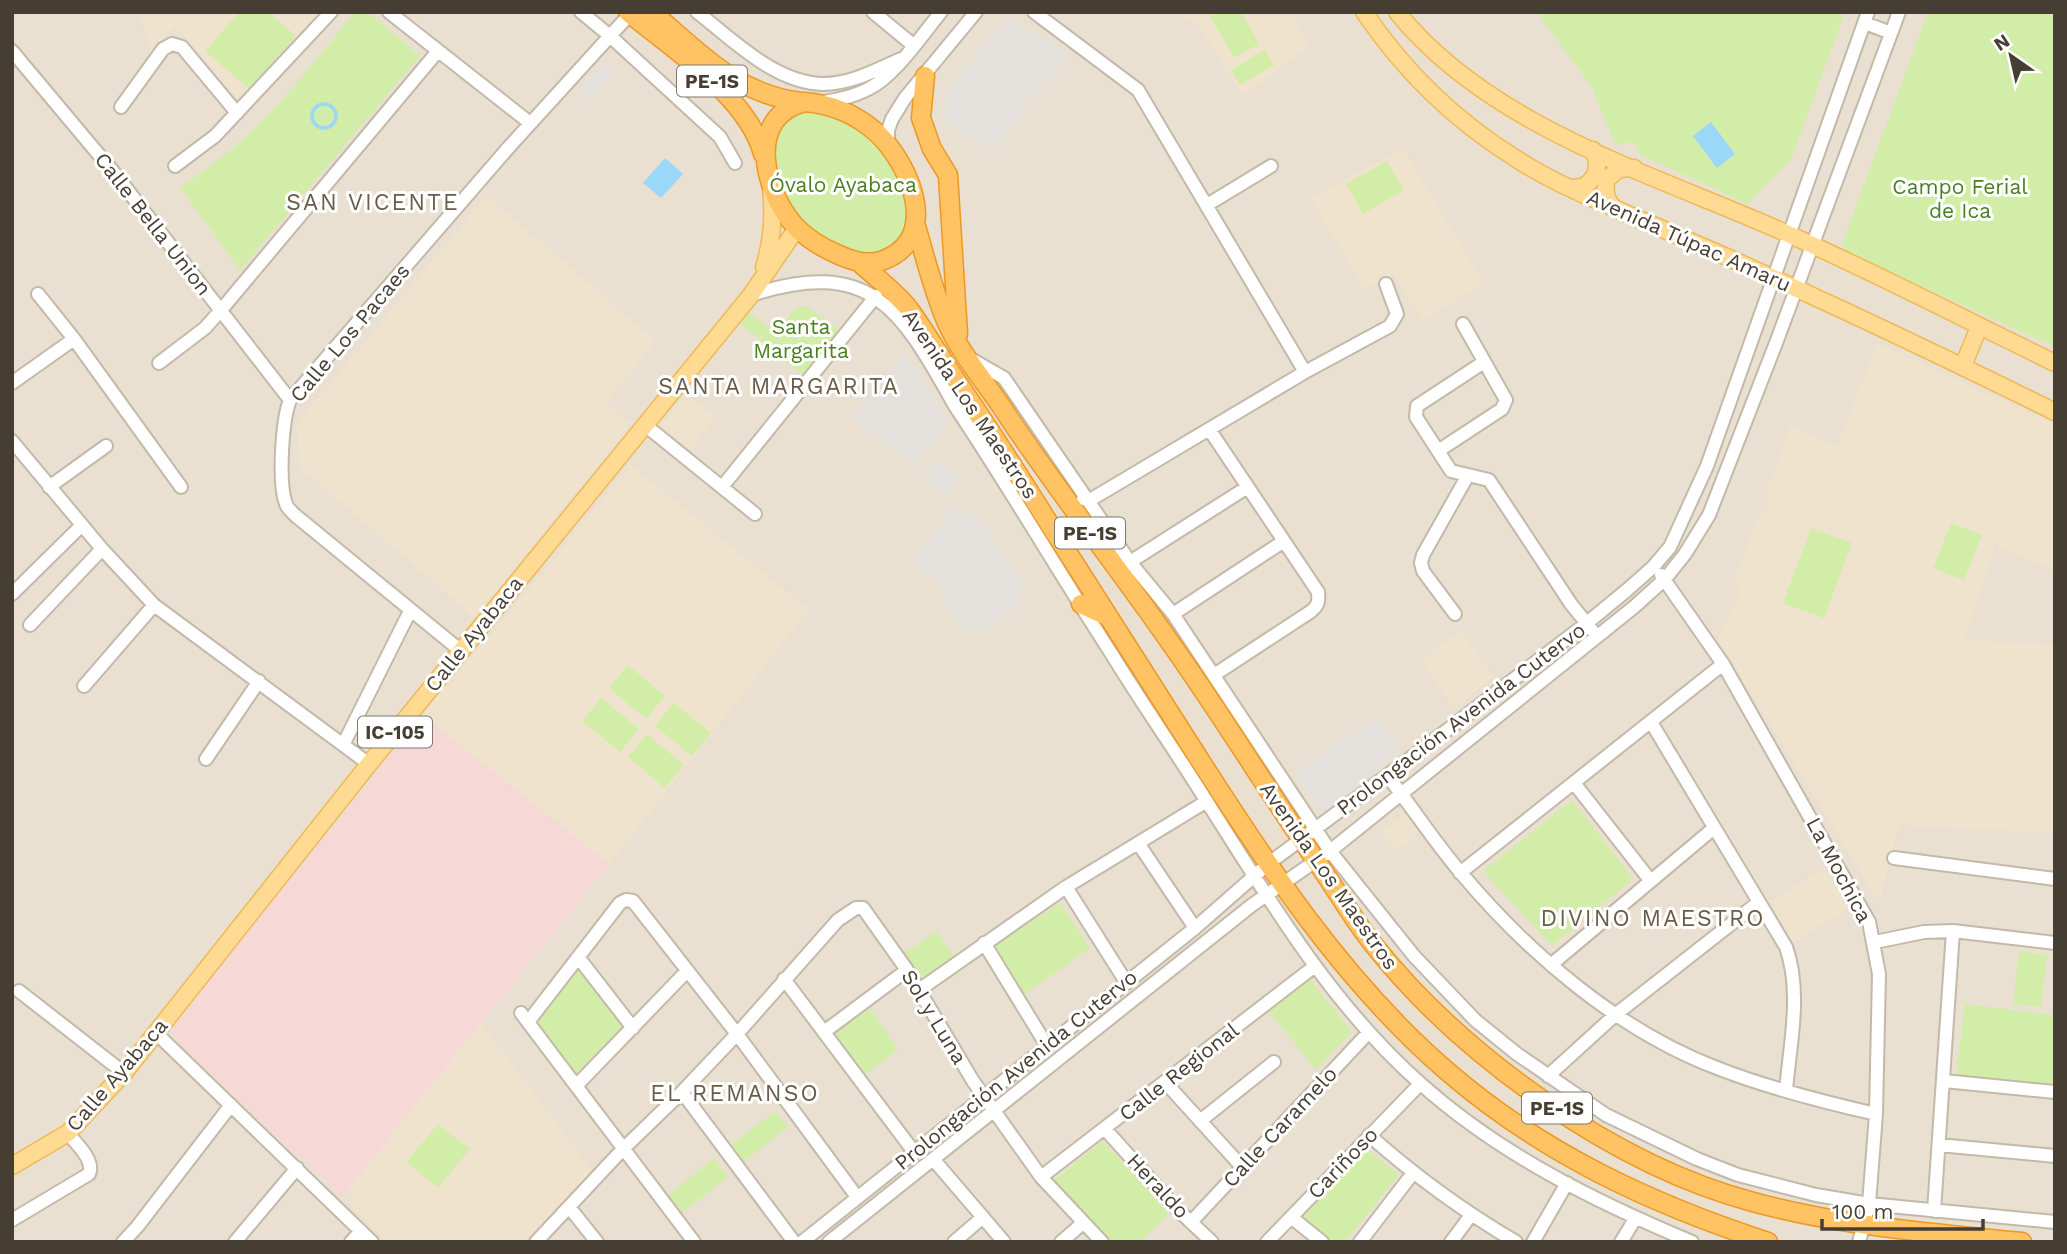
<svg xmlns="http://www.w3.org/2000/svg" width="2067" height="1254" font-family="'Work Sans',sans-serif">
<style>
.residential{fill:#e9e0d2}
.education{fill:#efe3cd}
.medical{fill:#f6d9d6}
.green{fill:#d2eda8}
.parking{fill:#e4e1dd}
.water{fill:#9ad7f8}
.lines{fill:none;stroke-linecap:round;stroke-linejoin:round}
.stream{stroke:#9ad7f8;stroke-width:3.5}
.minor-casing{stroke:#c3b9a9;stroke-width:16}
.major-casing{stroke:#f0b957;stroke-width:19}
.highway-casing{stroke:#ed9825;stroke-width:21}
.minor{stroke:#fff;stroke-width:12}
.major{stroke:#ffda92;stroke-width:16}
.highway{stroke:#ffc364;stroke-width:18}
.labels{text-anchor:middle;stroke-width:6;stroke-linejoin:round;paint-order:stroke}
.shield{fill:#fff;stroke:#7e7870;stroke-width:2}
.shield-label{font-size:19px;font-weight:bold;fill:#473e33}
.park-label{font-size:21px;fill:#4a7f21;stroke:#fff}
.street-label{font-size:21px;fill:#473e33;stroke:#fff}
.neighbourhood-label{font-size:23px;letter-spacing:2px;fill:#6b5b49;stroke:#fff}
</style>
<rect width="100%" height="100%" fill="#f4eee4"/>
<!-- residential -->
<path class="residential" d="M12,12h2043v1230h-2043z"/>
<!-- education -->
<path class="education" d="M139,12h181l-61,74 -18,17 -66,-78 -24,26z
M1183,12h107l19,34 -66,49 -43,-69 -18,-12z
M1403,148l80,135 -61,38 -29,-48 -28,17 -54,-92z
M487,196l169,145 -50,61 25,22 -157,193 -174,-150 -3,-43z
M1877,343l178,82v146l-60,-27 -30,96 90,5v188l-156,-8 -20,77 -161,-263 22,-46 -5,-14 23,-63 6,-3 5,-10 -4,-6 25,-72 47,22z
M686,394l30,23 -26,32 -29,-23z
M631,465l178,145 -200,254 -187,-149 108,-127z
M1460,630l34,47 -40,31 -33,-48z
M1406,813l14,20 -25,17 -13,-18z
M1824,868l24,41 -57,34 -17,-27 3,-3 -7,-12z
M480,1023l116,152 -64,67h-145l-39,-39 6,-7 -6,-6z"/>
<!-- medical -->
<path class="medical" d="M422,715l187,149 -267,332 -162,-151 -5,-9 -1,-9 4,-11 150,-183z"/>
<!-- green -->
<path class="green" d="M239,12h29l28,24 -47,53 -44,-38z
M355,12h13l52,44 -180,214 -60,-83c74,-46 121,-108 175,-175z
M1208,12h33l18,32 -25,14z
M1537,12h308l-54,148 -44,44 -108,-50 -3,-9 -9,-3 -7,3 -6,-3 -21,-53z
M1928,12h127v335l-208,-95 -5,-8z
M1265,50l9,15 -34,20 -9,-15z
M813,110l34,11 33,24 24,35 6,57 -38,22c-16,-7 -43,-14 -56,-23 -36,-28 -70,-115 -3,-126z
M1387,161l17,29 -41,24 -17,-30z
M806,306l33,24 -36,45 -63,-52 9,-11 26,21 21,-25z
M1951,523l31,12 -18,45 -31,-12z
M1811,528l41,15 -28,75 -41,-15z
M628,665l37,31 -19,23 -37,-31z
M601,698l38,31 -19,23 -38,-31z
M674,703l37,30 -19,23 -37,-30z
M647,734l37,31 -19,23 -37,-31z
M1572,800l61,79 -81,67 -69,-75z
M1060,903l30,45 -67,47 -32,-48z
M937,931l17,26 -33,21 -17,-25z
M2019,951l28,4 -6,52 -28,-3z
M577,970l4,1 44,57 -52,51 -40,-53z
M1309,978l43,54 -36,38 -48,-60z
M1965,1004l90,11v73l-99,-12z
M869,1006l29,44 -37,27 -32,-41z
M775,1111l13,16 -48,38 -13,-17z
M438,1124l32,25 -32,39 -32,-26z
M1103,1141l66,73 -29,28h-28l-59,-62z
M1364,1147l35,28 -54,67h-12l-34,-27z
M714,1158l14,19 -47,37 -14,-18z"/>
<!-- parking -->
<path class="parking" d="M1007,19l19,14 4,-4 39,28 -50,52 6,6 -33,36 -17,-14 -5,5 -30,-26 6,-8v-8l3,-4 -4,-4z
M603,62l11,10 -24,29 -12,-11z
M905,352l44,70 -35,45 -61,-49z
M939,459l23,18 -16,20 -23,-19z
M954,506l30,18 39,59 -7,11 7,10 -41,27 -20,-3 -19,-28v-11l-11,-15 -7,4 -12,-18z
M1378,717l23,32 -80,64 -26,-41z"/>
<!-- water -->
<path class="water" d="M1711,122l24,32 -18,14 -24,-32z
M665,158l18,16 -22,24 -18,-15z"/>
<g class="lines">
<!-- stream -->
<path class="stream" d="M312 116a12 12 0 1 1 24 0a12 12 0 1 1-24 0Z"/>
<defs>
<path id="minor" d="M389,12l141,111
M581,12l29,24 110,101 15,26
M697,12c36,28 78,71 126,72 28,0 53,-14 78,-25
M873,12l40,33
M1034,12l104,78 167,282
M1865,23l26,10
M12,51l103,123 175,226
M819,103c17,-3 34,-6 49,-14 26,-12 54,-54 73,-77
M121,107l42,-58 9,-5 10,3 55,66
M888,145v-15l4,-11 13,-21 71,-86
M175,166l40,-30 116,-124
M1207,205l64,-39
M38,294l36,45 107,148
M751,295c121,-39 150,15 204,111 54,81 103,165 156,247 30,49 63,96 93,144 64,101 127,208 217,287 78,70 175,118 271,158
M969,358l35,20 126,184 43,52 157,237 84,105 61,64 42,34 89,61 91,44 41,16 78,20 53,9 186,18
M1484,362l-67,44 -1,11 35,54 38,9 82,124 21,26
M159,363l46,-35 16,-18 217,-259
M12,383l62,-44
M645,425l110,89
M1209,429l109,163c1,10 0,14 -8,20l-96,63
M12,441l90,108 52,56 215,159
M1438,451l64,-42 4,-9 -43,-76
M49,487l57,-41
M722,487l154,-191
M1083,499l7,1 215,-128 85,-46 7,-12 -11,-30
M1130,562l116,-74
M1661,575l62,89 146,258 10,52 -3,140 -7,90 -10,38
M12,594l70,-69
M1173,614l111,-73
M1455,614l-32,-43 -2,-8 2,-8 45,-80
M30,625l72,-76
M461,651l-165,-135c-4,-4 -9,-8 -10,-12 -8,-21 -4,-84 4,-104l219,-253 121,-133
M84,686l70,-81
M1651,722l135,225c16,45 4,97 0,143
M343,745l67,-134
M206,759l53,-78
M1391,773l-1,6c24,31 46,65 71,94 67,80 158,158 256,195 51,20 106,34 159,46
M1574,783l76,97
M1138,843l57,85
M1894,858l161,21
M1460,873l263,-209
M1066,887l60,95
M1875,942l49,-10 29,-1 102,12
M984,943l63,103
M578,957l55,71
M1552,964l162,-136
M784,979l130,173
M919,990l147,-103 141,-86
M19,991l105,82
M521,1013l173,229
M528,1022l92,-119 6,-3 7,1 104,133 120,163
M824,1032l83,-62
M156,1033l216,209
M1548,1076l67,-61 144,-113
M1944,1081l111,11
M1165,1082l77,85
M576,1086l111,-115
M682,1092l112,150
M1200,1121l74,-59
M1105,1129l72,80 35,33
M1369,1135c46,41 94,76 147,107
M1939,1145l116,11
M933,1159l71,83
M1041,1177l274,-211
M569,1207l28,35
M1934,1211l19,-280
M1291,1217l31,25
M12,1220l77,-46c6,-14 -13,-30 -21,-41
M1191,1222l178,-190
M123,1242l14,-15 94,-122
M235,1242l62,-74
M351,1242l10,-11
M536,1242l87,-93 59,-57 55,-58 101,-114 18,-12h7l44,62 66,111 68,96 61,65
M802,1242l393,-314 73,-64 148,-110 171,-131 40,-33 26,-23 17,-20 37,-81 161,-454
M829,1242l423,-337 78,-54 304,-244 31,-28 20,-25 24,-39 67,-172 123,-331
M954,1242l29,-25
M1061,1242l22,-19
M1267,1242l153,-158
M1360,1242l53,-69
M1451,1242l20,-27
M1533,1242l34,-59
M1621,1242l14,-23"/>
<path id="major" d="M1364,12c40,59 90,108 151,146 33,22 72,38 108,54 50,22 101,43 150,66 95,43 189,88 282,134
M1397,12c93,116 260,163 391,222 90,40 178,86 267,129
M1572,188l11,-1c14,-9 18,-21 10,-37
M1613,207c-8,-8 -9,-17 -6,-28l12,-10 15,-1
M764,267c8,-25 10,-52 7,-78
M1963,366l16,-39
M12,1166l56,-33 56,-60 245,-309 382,-469 46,-67"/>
<path id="highway" d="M628,12c44,37 120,84 135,142
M652,12c48,41 84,82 149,90
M925,76l-4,42 11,31 16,26 10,159
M804,102c27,2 53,13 73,31 33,31 66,107 4,128 -15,4 -28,0 -42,-6 -16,-7 -32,-16 -44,-29 -31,-34 -50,-108 9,-124z
M915,223c10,33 18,68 32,100 13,29 34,54 52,80 53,81 113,156 168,235 53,74 100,152 152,227 18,26 34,54 54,79 89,112 241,221 380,258 88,24 179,31 269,40
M859,262c17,16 36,29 50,47 14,19 26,39 38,58 34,49 66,99 98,150 48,75 96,151 144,226 75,118 153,238 259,329 94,81 203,132 320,170
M1081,604l28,13"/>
</defs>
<!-- minor casing -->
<use href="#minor" class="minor-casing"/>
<!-- major casing -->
<use href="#major" class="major-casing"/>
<!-- highway casing -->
<use href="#highway" class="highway-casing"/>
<!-- minor -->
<use href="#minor" class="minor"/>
<!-- major -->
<use href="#major" class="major"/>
<!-- highway -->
<use href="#highway" class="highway"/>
</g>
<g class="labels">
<!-- shield labels -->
<g class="shield">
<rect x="677" y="65.5" width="70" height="31" rx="5"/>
<rect x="1055" y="517.5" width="70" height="31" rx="5"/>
<rect x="358" y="716.5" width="74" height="31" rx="5"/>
<rect x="1522" y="1092.5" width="70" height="31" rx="5"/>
</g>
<g class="shield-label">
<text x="712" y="88">PE-1S</text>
<text x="1090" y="540">PE-1S</text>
<text x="395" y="739">IC-105</text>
<text x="1557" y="1115">PE-1S</text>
</g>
<!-- park labels -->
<g class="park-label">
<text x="843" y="192">Óvalo Ayabaca</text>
<text x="1960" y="194">Campo Ferial<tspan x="1960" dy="24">de Ica</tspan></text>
<text x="801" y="334">Santa<tspan x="801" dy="24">Margarita</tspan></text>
</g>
<!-- street labels -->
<g class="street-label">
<text transform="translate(153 224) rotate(52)" y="7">Calle Bella Union</text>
<text transform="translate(1689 241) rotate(24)" y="7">Avenida Túpac Amaru</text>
<text transform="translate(350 333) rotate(-50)" y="7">Calle Los Pacaes</text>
<text transform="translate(970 404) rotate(56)" y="7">Avenida Los Maestros</text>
<text transform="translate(474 634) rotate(-51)" y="7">Calle Ayabaca</text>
<text transform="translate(1461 719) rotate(-37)" y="7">Prolongación Avenida Cutervo</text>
<text transform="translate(1839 870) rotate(62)" y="7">La Mochica</text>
<text transform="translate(1329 876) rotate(55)" y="7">Avenida Los Maestros</text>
<text transform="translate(934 1017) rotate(59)" y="7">Sol y Luna</text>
<text transform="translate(1016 1070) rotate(-39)" y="7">Prolongación Avenida Cutervo</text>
<text transform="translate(1179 1072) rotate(-38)" y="7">Calle Regional</text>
<text transform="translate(117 1075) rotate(-49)" y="7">Calle Ayabaca</text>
<text transform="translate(1280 1127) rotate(-47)" y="7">Calle Caramelo</text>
<text transform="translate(1343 1163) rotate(-46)" y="7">Cariñoso</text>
<text transform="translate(1158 1186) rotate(47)" y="7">Heraldo</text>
</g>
<!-- neighbourhood labels -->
<g class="neighbourhood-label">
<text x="373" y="210">SAN VICENTE</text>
<text x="779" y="394">SANTA MARGARITA</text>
<text x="1653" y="926">DIVINO MAESTRO</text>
<text x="735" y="1101">EL REMANSO</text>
</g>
</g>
<!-- border -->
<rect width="2067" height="1254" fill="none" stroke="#473e33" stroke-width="28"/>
<!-- north arrow -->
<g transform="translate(2011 56) rotate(326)" stroke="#ffffff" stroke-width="5" paint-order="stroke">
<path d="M0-5L12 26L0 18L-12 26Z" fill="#473e33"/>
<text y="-10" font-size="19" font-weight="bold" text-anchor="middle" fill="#473e33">N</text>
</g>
<!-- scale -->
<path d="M1822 1219v10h161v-10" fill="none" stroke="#473e33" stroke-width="3.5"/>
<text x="1832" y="1219" font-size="21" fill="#473e33" stroke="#ffffff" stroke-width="5" paint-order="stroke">100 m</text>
</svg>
